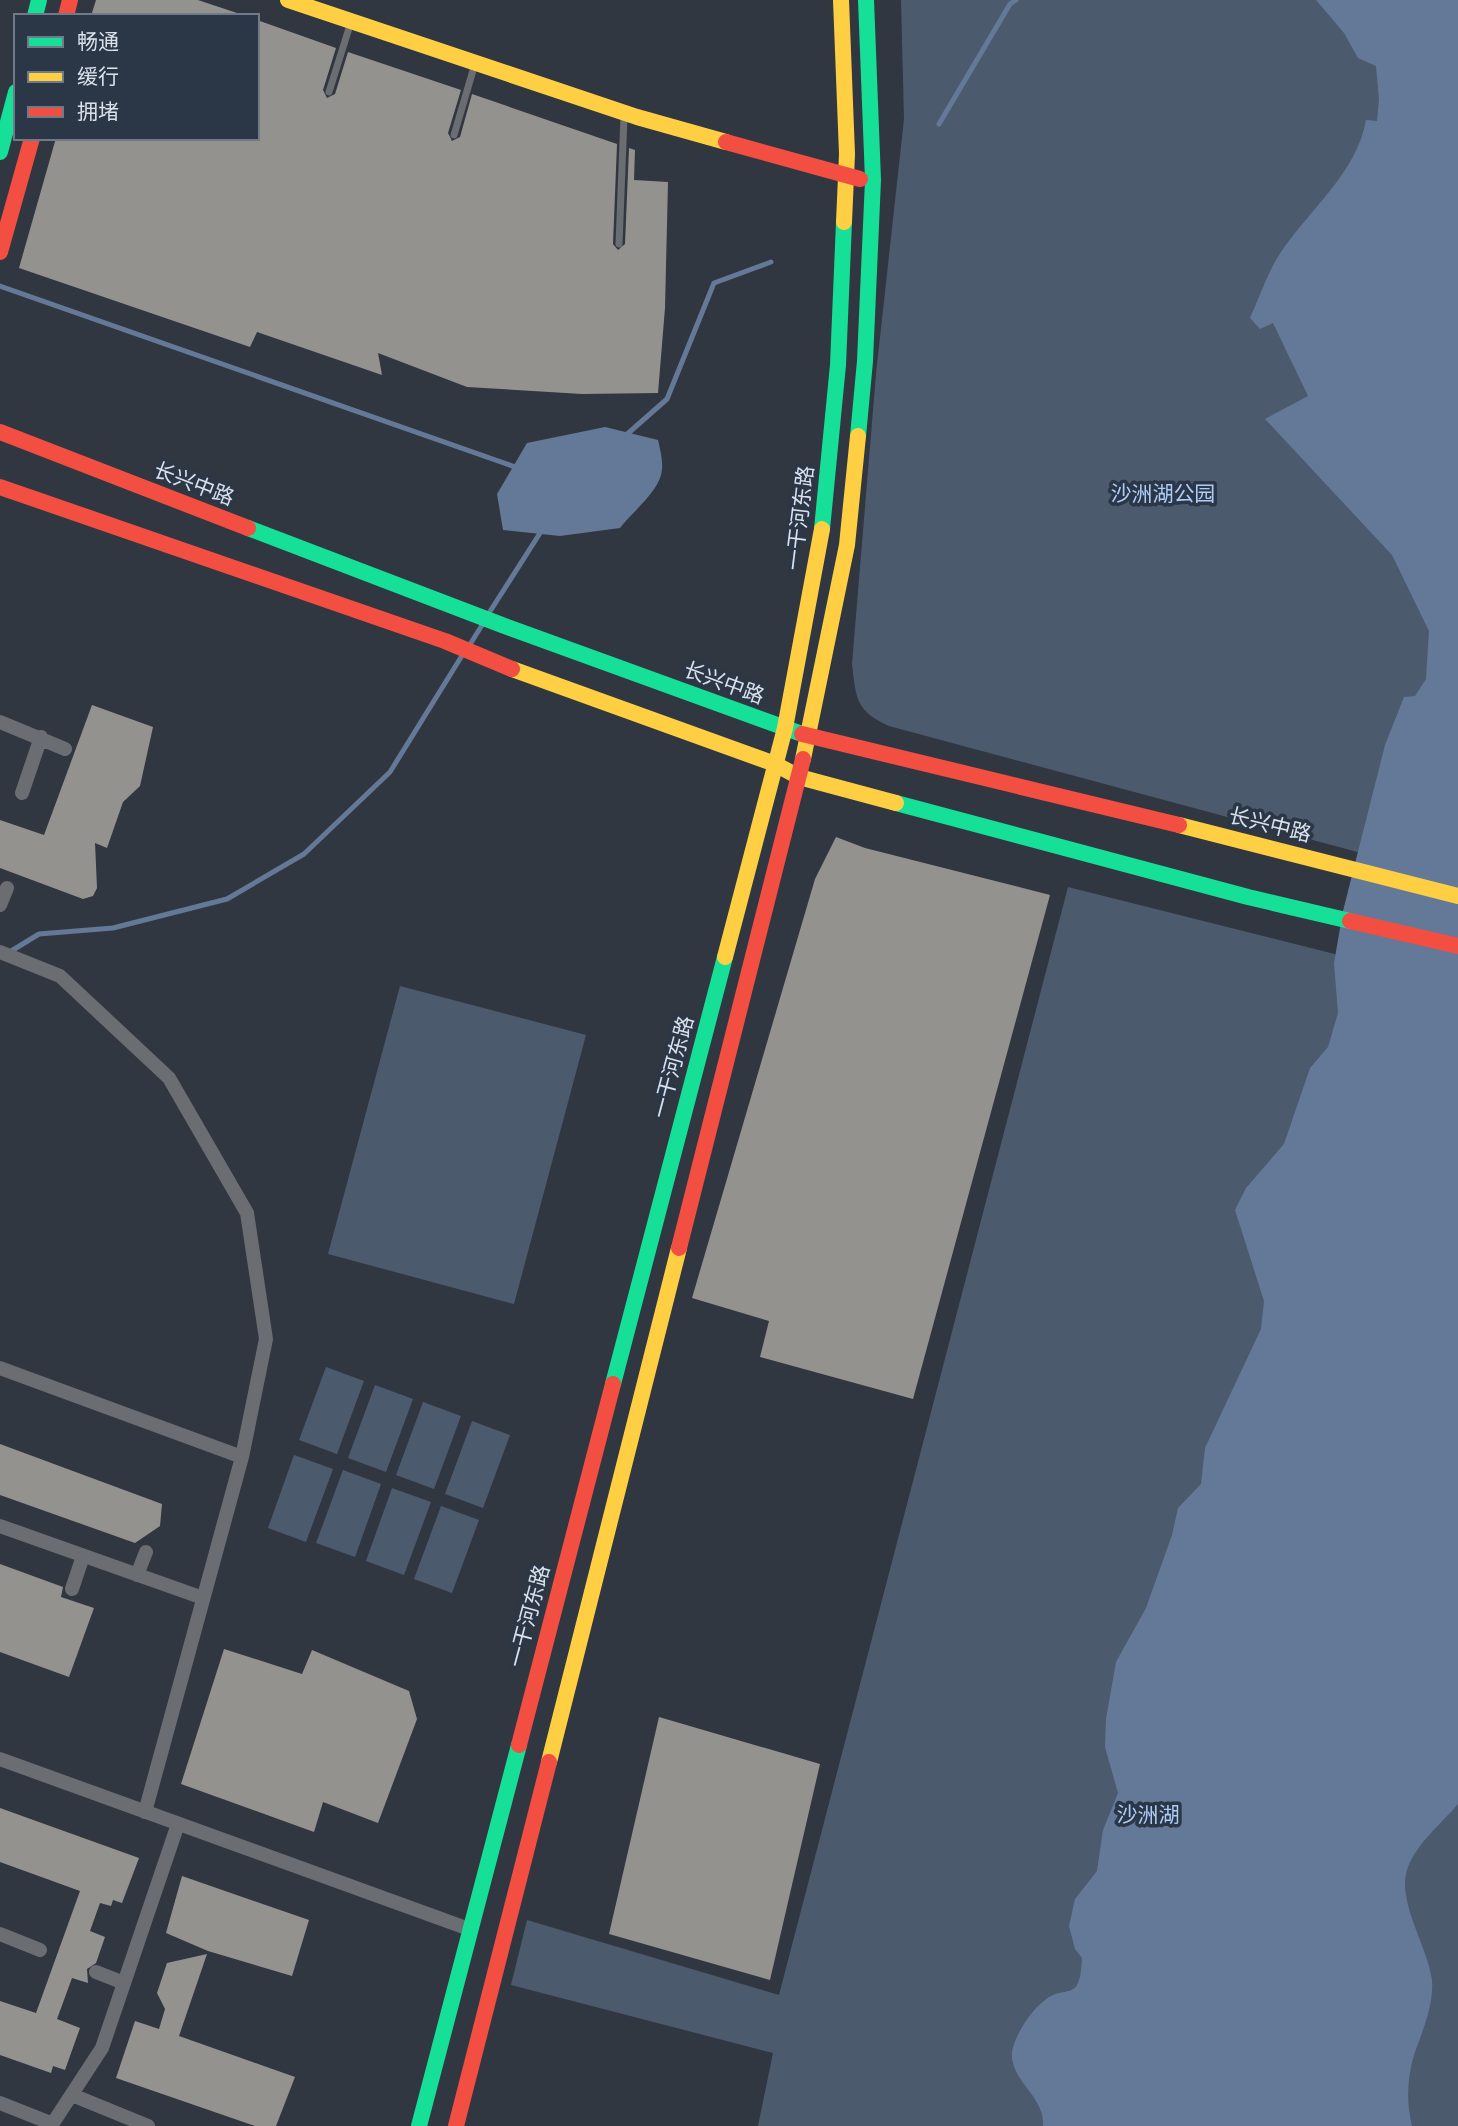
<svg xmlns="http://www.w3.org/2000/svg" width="1458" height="2126" font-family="'Space Grotesk','Noto Sans SC',sans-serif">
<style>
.green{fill:#4c5a6e}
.water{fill:#647997}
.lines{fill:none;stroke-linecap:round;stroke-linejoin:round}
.stream{stroke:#647997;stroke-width:5}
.building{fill:#94928f}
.lane{stroke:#6a6d72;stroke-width:7}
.street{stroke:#6a6d72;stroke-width:14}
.fast{stroke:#16e098;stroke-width:16}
.slow{stroke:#ffcf43;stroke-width:16}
.jam{stroke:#f24e42;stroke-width:16}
.labels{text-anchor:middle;stroke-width:7;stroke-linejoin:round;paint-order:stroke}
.street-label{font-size:21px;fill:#dae1ec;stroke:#2b3646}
.park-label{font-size:21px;fill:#adccf7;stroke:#2b3646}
</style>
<rect width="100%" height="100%" fill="#313740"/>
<!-- green -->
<path class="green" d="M901,0h557v879l-569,-153c-33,-15 -33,-27 -37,-62l24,-290 28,-255z
M1068,887l390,98v1141h-700l15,-73 -262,-68 16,-65 252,75z
M400,986l186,49 -72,269 -186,-50z
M326,1367l38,14 -27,73 -38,-14z
M375,1385l38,14 -27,73 -38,-14z
M423,1402l38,14 -27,73 -38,-14z
M472,1421l38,14 -27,73 -38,-14z
M294,1455l39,14 -27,73 -38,-14z
M343,1470l38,14 -26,73 -39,-14z
M392,1488l39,14 -27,73 -38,-14z
M441,1506l38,14 -27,73 -38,-14z"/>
<!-- water -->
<path class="water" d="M1316,0h142v1804c-17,20 -40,38 -50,63 -13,32 20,80 24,113 2,24 -9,50 -17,72 -8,24 -9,50 -3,74h-369c3,-32 -41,-49 -29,-82 6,-16 18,-34 31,-44 22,-17 35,5 37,-42l-7,-9 -6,-23 6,-27 22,-28 6,-41 15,-37 -13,-46 1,-28 10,-57 30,-54 26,-73 6,-27 23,-24 4,-36 56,-119 3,-28 -29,-91 11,-22 38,-44 26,-76 18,-21 10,-34 -4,-50 9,-52 42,-166 19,-48 11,-1 11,-17 3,-48 -37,-76 -127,-136 43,-23 -35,-73 -13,6 -10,-11c9,-20 17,-44 29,-63 28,-43 78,-82 87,-135l11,1 2,-22 -3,-33 -18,-8 -14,-25z
M605,427l53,13c2,9 5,20 4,29 -1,21 -29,42 -42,59l-60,8 -57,-6 -6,-36 30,-51z"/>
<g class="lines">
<!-- stream -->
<path class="stream" d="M939,124l71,-120 6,-4
M0,286l518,182
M625,436l42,-37 47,-116 57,-21
M489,613l53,-83
M469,646l15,-24
M8,953l31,-19 74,-6 114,-29 77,-45 86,-82 73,-118"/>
</g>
<!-- building -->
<path class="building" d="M96,0h102l39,13 -146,3z
M257,20l79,28 -13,42 4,8 8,-4 13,-42 113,38 -13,43 4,8 8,-4 12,-43 145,50 -4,100 5,6 7,-6 4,-96 6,2 -1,30 34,2 -3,126 -7,85 -76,1 -115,-7 -89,-34 4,22 -125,-43 -7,15 -231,-79 37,-130h201z
M92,705l61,22 -13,59 -17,16 -16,46 -12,-5 2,45 -4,8 -10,3 -83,-31v-48l44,15z
M836,837l29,11 185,47 -137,504 -153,-42 9,-36 -77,-23 123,-419z
M0,1444l162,60 -2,22 -25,17 -135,-48z
M0,1564l63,23 -2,10 33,11 -25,69 -69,-25z
M224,1649l78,25 10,-24 97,41 8,28 -39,104 -55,-21 -9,30 -133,-48z
M659,1717l161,47 -50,216 -161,-46z
M0,1808l139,50 -17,45 -9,-3 -2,6 -11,-3 -10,28 15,6 -9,26 -9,6 1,14 -16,-5 -15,41 23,9 -15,42 -12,-4 -2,7 -51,-18v-54l36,12 44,-122 -80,-29z
M182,1876l127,44 -17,56 -84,-25 -42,-18z
M207,1954l-28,82 116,41 -19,49h-21l-139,-48 19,-57 24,8 6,-20 -8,-16 10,-30z"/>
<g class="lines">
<!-- lane -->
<path class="lane" d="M329,92l21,-67
M454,135l20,-68
M619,244l5,-127"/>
<!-- street -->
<path class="street" d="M0,722l65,27
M22,793l19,-56
M0,905l7,-17
M0,952l60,24 109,102 78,135 19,126 -24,118 -97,355
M0,1368l242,89
M0,1526l203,72
M137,1575l9,-23
M72,1589l11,-33
M0,1759l469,170
M0,1934l40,16
M96,1972l28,11
M72,2095l76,31
M0,2103l53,21
M51,2126l51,-78 76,-224"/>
<!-- fast -->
<path class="fast" d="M35,16l4,-16
M0,152l16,-60
M858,436l7,-75 8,-181 -7,-180
M248,528l254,97 300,109
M822,529l16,-164 6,-143
M896,803l352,94 102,24
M613,1384l112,-427
M419,2126l100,-381"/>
<!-- slow -->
<path class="slow" d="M288,0l349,117 89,25
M841,0l6,154 -3,68
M512,669l263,95 24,13 97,26
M803,759l44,-214 11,-109
M1179,825l279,71
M725,957l60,-229 37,-199
M549,1762l130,-514"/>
<!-- jam -->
<path class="jam" d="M66,16l4,-16
M726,142l134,37
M0,252l32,-114
M0,432l248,96
M0,487l445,154 67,28
M802,734l377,91
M1350,921l108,25
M679,1248l124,-489
M519,1745l94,-361
M456,2126l93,-364"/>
</g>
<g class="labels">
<!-- street labels -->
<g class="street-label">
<text transform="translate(194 484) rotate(21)" y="7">长兴中路</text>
<text transform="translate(800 518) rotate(-83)" y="7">一干河东路</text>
<text transform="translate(724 683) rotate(20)" y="7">长兴中路</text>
<text transform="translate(1270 825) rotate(14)" y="7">长兴中路</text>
<text transform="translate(673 1067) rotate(-75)" y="7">一干河东路</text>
<text transform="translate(529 1616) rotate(-75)" y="7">一干河东路</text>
</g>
<!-- park labels -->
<g class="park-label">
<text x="1163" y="501">沙洲湖公园</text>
<text x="1148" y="1822">沙洲湖</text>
</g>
</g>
<!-- legend -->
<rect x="14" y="14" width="245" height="126" fill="#2b3646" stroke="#717a88" stroke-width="2"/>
<rect x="28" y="37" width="35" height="10" fill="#16e098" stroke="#717a88" stroke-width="2"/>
<text x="77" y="49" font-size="21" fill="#dae1ec">畅通</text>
<rect x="28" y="72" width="35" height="10" fill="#ffcf43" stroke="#717a88" stroke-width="2"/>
<text x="77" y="84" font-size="21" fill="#dae1ec">缓行</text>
<rect x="28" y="107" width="35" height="10" fill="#f24e42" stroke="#717a88" stroke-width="2"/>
<text x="77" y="119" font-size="21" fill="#dae1ec">拥堵</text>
</svg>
